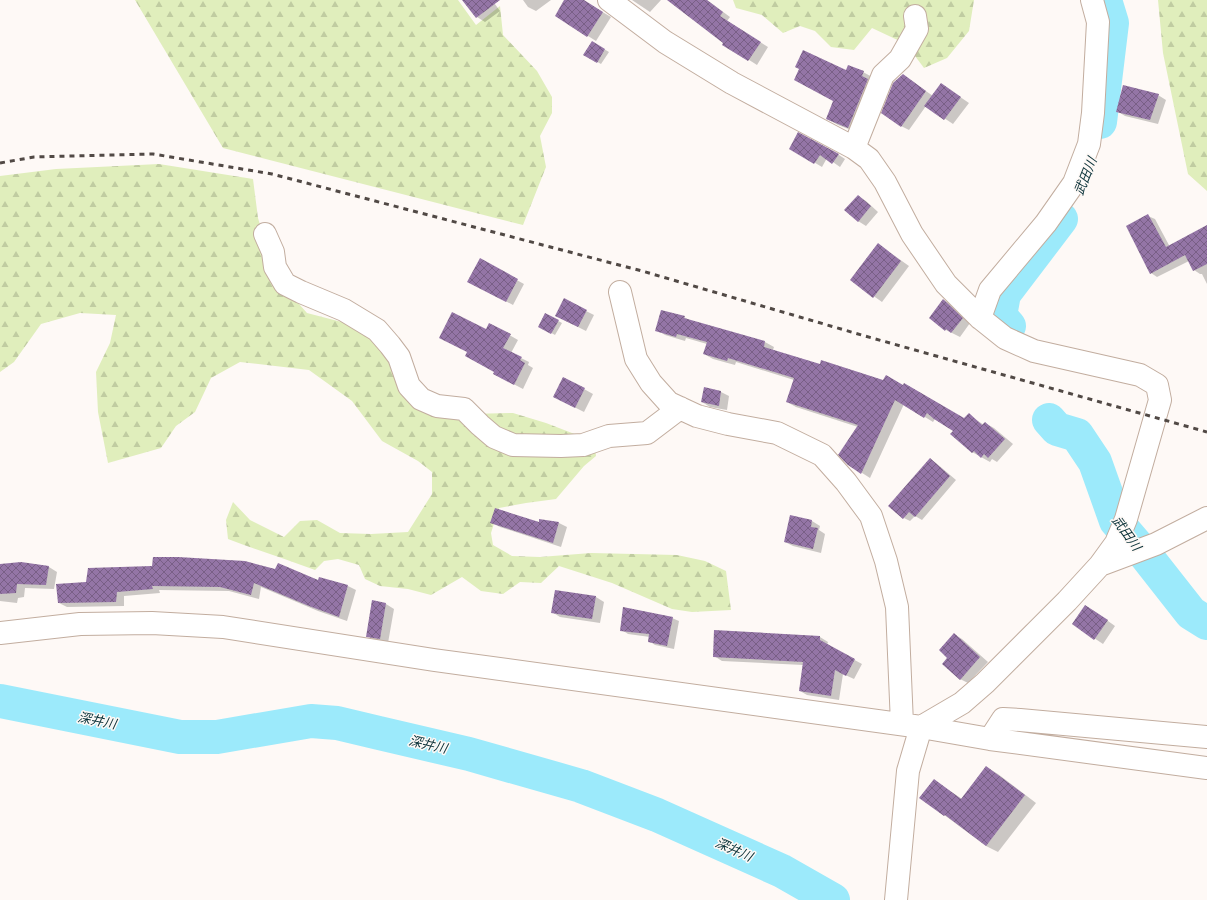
<svg xmlns="http://www.w3.org/2000/svg" width="1207" height="900" font-family="'Fira Sans','Noto Sans JP',sans-serif">
<style>
.forest{fill:url(#forest-firs)}
.shadow{fill:#0003}
.lines{fill:none;stroke-linecap:round;stroke-linejoin:round}
.river{stroke:#9ceafb;stroke-width:34}
.building{fill:url(#building-cross-hatch)}
.minor-casing{stroke:#c2ad9f;stroke-width:24}
.minor{stroke:#fff;stroke-width:22}
.rail{stroke:#514945;stroke-width:3;stroke-dasharray:5 5;stroke-linecap:butt}
.labels{text-anchor:middle;stroke-width:3;stroke-linejoin:round;paint-order:stroke}
.water-label{font-size:13px;font-style:italic;fill:#093138;stroke:#fef9f6}
</style>
<defs>
<pattern id="forest-firs" width="22" height="20" patternUnits="userSpaceOnUse"><rect width="22" height="20" fill="#e0eebc"/><path d="M5 1l3.5 6h-7zM16 11l3.5 6h-7z" fill="#c0cca1"/></pattern>
<pattern id="building-cross-hatch" width="8" height="8" patternUnits="userSpaceOnUse"><rect width="8" height="8" fill="#9475a6"/><path d="M0 0l8 8M0 8l8-8" fill="none" stroke="#795f86"/></pattern>
</defs>
<rect width="100%" height="100%" fill="#fef9f6"/>
<!-- forest -->
<path class="forest" d="M135,0h323l18,25 24,-19 3,29 34,36 15,26v16l-12,23 6,31 -23,58 -300,-77z
M733,0h241l-5,31 -22,27 -23,10 -18,-24 -34,-16 -18,22 -23,-3 -16,-16 -15,-5 -17,7 -21,-18 -26,-7z
M1158,0h49v191l-19,-17 -25,-121z
M159,164l94,15 5,39 18,60 31,35 50,13 24,17 21,45 66,26 45,-1 33,10 39,15 9,1 2,17 -12,10 -28,33 -30,4 -27,5 -8,25 2,12 19,11 28,1 51,-4 86,2 28,6 21,10 5,39 -39,2 -20,-3 -60,-26 -53,-17 -18,17 -21,-1 -17,12 -22,-3 -19,-14 -31,18 -23,-6 -28,-3 -15,-7 -6,-14 -21,-6 -14,2 -9,9c-29,-11 -58,-20 -87,-31l-2,-19 7,-18 17,18 34,17 16,-16 17,-1 23,13 31,1 37,-2 24,-38v-22l-14,-11 -36,-20 -30,-40 -43,-31 -69,-8 -29,16 -16,34 -19,14 -15,22 -53,15 -10,-51 -2,-40 14,-29 6,-28 -36,-2 -39,11 -27,38 -14,10v-196l56,-7z"/>
<!-- shadow -->
<path class="shadow" d="M464,0h28l8,11 -15,11 -8,-5z
M523,0h28l-15,11 -8,-4z
M565,0h17l29,17 -15,24 -40,-25z
M632,0h29l-11,12z
M668,0h39l23,17 -3,4 41,26 -11,18 -33,-21 1,-1z
M592,42l17,10 -8,12 -16,-9z
M846,71l17,1 11,6 -15,55 -21,-8 -11,-6z
M903,75l30,21 8,-12 28,19 -16,21 -27,-18 -17,24 -8,-4z
M1158,95l8,5 -8,24 -33,-8 -8,-5z
M799,134l40,21 6,4 -5,8 -13,-9 -5,9 -32,-19z
M858,196l8,5 12,11 -12,14 -8,-5z
M1148,216l7,3 15,28 37,-18v55l-5,-10h-2l-6,-4 -5,-9 -32,16 -6,-4z
M878,244l31,22 -27,36 -31,-22z
M480,260l44,24 -11,21 -38,-20z
M944,300l8,5 18,18 -10,14 -14,-7 -16,-12z
M586,311l8,4 -8,16 -22,-11z
M545,314l17,9 -7,12 -16,-9z
M684,317l7,4 74,21 9,5 -1,3 192,69 4,-4 15,10 1,-2 9,5 19,16 -16,18 -5,-3 -2,3 -18,-10 -17,-22 -20,-11 -2,3 -29,-18 -34,74 -22,-14 10,-37 -62,-20 -9,-5 7,-22 -58,-18 -1,3 -22,-6 -9,-5 3,-10 -21,-6 -1,3 -20,-6 -8,-5z
M490,324l28,16 -7,13 18,9 -1,3 5,3 -10,21 -21,-11 -7,-6 -8,-42z
M564,378l29,16 -9,18 -22,-11z
M705,389l16,3 8,4 -2,14 -17,-3 -8,-5z
M930,459l6,4 20,17 -34,40 -7,-4 -5,5 -6,-3z
M791,516l21,5 8,5 -1,4 6,4 -4,19 -28,-7 -8,-4z
M540,520l19,3 8,4 -6,20 -61,-20 -8,-4h48z
M21,563l28,4 8,5 -3,17 -29,-1 -1,9 -6,1 -1,5 -17,-2v-36z
M319,582l29,4 8,4 -9,31 -29,-10 -57,-24 -2,12 -30,-8 -70,-1 1,3 -36,3v10l-57,1 -8,-4 -1,-18z
M596,597l8,5 -4,21 -40,-6 -8,-5z
M373,601l13,3 8,5 -6,34 -12,-2 -8,-5z
M1094,611l21,15 -12,18 -30,-20z
M672,618l7,3 -5,28 -19,-4 -6,-4 1,-4 -22,-3 -6,-4z
M715,631l105,6 8,5 -1,3 35,19 -8,15 -11,-5 -4,26 -32,-5 -7,-4 3,-26 -81,-4 -8,-5z
M954,634l8,5 26,23 -20,21 -8,-4 -11,-22z
M986,767l12,7 38,29 -38,49 -12,-6 -66,-49 14,-17 28,19z"/>
<g class="lines">
<!-- river -->
<path class="river" d="M1100,122l12,-99 -7,-23
M1009,326l-9,-10 4,-22 57,-75
M1049,420l8,9 20,6 18,27 21,59 31,36 44,56 16,10
M0,701l180,36h37l94,-16 26,2 42,10 90,21 112,32 76,29 125,56 51,29"/>
</g>
<!-- building -->
<path class="building" d="M462,0h38l-24,18z
M564,0h20l19,12 -16,25 -32,-21z
M667,0h40l16,12 -3,4 41,26 -13,19 -26,-16 1,-2z
M592,41l13,8 -8,14 -14,-8z
M803,50l43,20 2,-5 16,6 -2,5 6,3 -20,49 -22,-9 7,-18 -39,-21 5,-11 -4,-2z
M903,74l23,17 -25,36 -20,-14 12,-30z
M941,83l20,14 -17,23 -20,-14z
M1123,85l36,9 -9,26 -34,-8z
M798,132l41,22 -7,10 -12,-9 -6,9 -25,-15z
M858,195l13,11 -13,16 -14,-12z
M1148,214l18,33 41,-22v39l-14,7 -8,-16 -35,19 -24,-48z
M878,243l23,18 -28,37 -23,-18z
M480,258l38,21 -12,23 -39,-20z
M564,298l23,12 -9,17 -23,-11z
M943,299l20,19 -12,15 -5,-4 -1,2 -16,-13z
M661,310l24,6 -1,2 81,23 -1,6 56,17 1,-4 62,20 3,-5 17,10 1,-2 60,35 5,-5 13,12 3,-3 20,17 -17,19 -4,-4 -3,4 -7,-7 -2,2 -22,-19 3,-3 -19,-12 -7,-6 -3,5 -29,-18 -34,74 -13,-9 -10,-10 20,-30 -72,-23 8,-24 -66,-20 -1,3 -24,-7 4,-12 -30,-8 -1,3 -21,-6z
M452,312l34,17 3,-6 22,11 -8,14 19,9 -2,3 5,3 -11,22 -21,-11 1,-2 -29,-16 2,-4 -28,-14z
M545,313l14,7 -8,14 -13,-7z
M563,377l22,11 -10,20 -22,-11z
M704,387l17,4 -2,15 -18,-4z
M930,458l20,18 -35,41 -6,-5 -6,7 -15,-13z
M495,508l44,14v-3l20,3 -6,21 -63,-20z
M790,515l22,5 -1,7 7,1 -5,21 -29,-7z
M153,557h25l67,4 30,8 3,-6 40,17 1,-3 29,8 -9,32 -30,-11 -55,-23 -3,12 -31,-8 -68,-1 1,3 -36,3 -1,10 -58,1 -2,-19 30,-2 2,-14 64,-2z
M21,562l28,4 -3,19 -29,-1 -1,9 -16,1v-30z
M555,590l41,6 -4,23 -41,-6z
M372,600l14,3 -6,36 -14,-2z
M1085,605l23,15 -14,20 -22,-16z
M623,607l50,10 -6,29 -19,-4 1,-8 -29,-3z
M714,630l106,6v4l35,19 -9,17 -11,-6 -4,26 -32,-5 4,-29 -90,-5z
M954,633l26,24 -20,23 -18,-16 5,-6 -8,-8z
M986,766l39,29 -39,51 -41,-31 -1,1 -25,-18 15,-19 27,20z"/>
<g class="lines">
<defs>
<path id="minor" d="M609,0l56,42 67,41 122,65 15,11 16,23 27,52 34,50 34,34 25,20 29,13 106,24 17,10 3,15 -34,119 -10,24 -16,22 -33,36 -82,82 -23,20 -41,24 -13,44 -12,129
M854,148l29,-73 17,-16 17,-30 -2,-13
M265,234l8,18 2,15 10,17 16,8 43,18 33,20 13,15 9,12 10,29 12,13 16,7 27,3 16,16 14,12 19,8 48,1 22,-1 26,-9 38,-3 33,-25
M620,292l16,67 15,24 18,20 28,13 31,8 49,9 45,22 24,27 25,34 15,45 11,46 5,117
M980,318l10,-28 56,-67 28,-40 15,-39 4,-31 5,-91 -6,-22
M1100,565l56,-21 51,-26
M0,633l80,-9 72,-1 71,4 211,33 487,67 69,12 217,29
M990,739l13,-20 17,1 187,17"/>
</defs>
<!-- minor casing -->
<use href="#minor" class="minor-casing"/>
<!-- minor -->
<use href="#minor" class="minor"/>
<!-- rail -->
<path class="rail" d="M0,163l34,-6 119,-3 119,20 370,97 223,65 342,96"/>
</g>
<g class="labels">
<!-- water labels -->
<g class="water-label">
<text transform="translate(1085 176) rotate(-68)" y="5">武田川</text>
<text transform="translate(1127 533) rotate(54)" y="5">武田川</text>
<text transform="translate(97 720) rotate(11)" y="5">深井川</text>
<text transform="translate(428 744) rotate(13)" y="5">深井川</text>
<text transform="translate(734 849) rotate(24)" y="5">深井川</text>
</g>
</g>
</svg>
